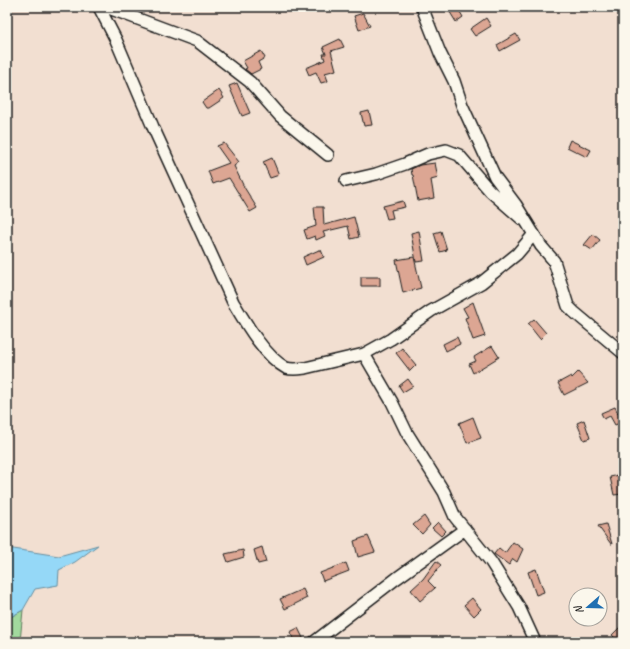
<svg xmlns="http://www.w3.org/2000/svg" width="630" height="649" font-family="Caveat,sans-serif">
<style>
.green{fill:#a2d99e;stroke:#5f7a5d}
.water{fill:#95d8f7;stroke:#658d9f}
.building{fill:#dca693;stroke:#1c1c1c}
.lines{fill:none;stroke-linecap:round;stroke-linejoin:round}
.minor-casing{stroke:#1c1c1c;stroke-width:14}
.minor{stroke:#fbf7ec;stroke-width:11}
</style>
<rect width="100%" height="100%" fill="#f2dfd1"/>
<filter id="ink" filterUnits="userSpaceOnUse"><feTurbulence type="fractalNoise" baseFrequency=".025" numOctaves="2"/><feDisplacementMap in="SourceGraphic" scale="8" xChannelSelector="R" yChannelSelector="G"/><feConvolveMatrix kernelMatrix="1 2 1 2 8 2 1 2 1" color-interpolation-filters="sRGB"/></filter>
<g filter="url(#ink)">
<!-- green -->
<path class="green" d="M23,610l-3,32h-13v-23z"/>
<!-- water -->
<path class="water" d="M98,545l-23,17 -16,8 -1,15 -23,4 -12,21 -16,9v-71l52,8z"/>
<!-- building -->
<path class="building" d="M452,7h5l6,10 -7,5 -8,-13z
M363,13l7,13 -11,4 -5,-14z
M486,18l5,8 -16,10 -5,-7z
M516,34l4,6 -20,11 -3,-6z
M340,39l4,8 -13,4 5,19 -11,3 3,8 -7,2 -5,-11 -7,3 -3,-7 19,-8 -2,-6h3l-3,-7z
M261,51l4,7 -7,4 3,7 -10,5 -6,-5 2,-1 -4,-7z
M237,83l13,30 -8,3 -13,-30z
M219,90l5,8 -15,10h-3l-4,-6z
M369,111l3,14 -8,1 -3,-13z
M570,140l21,10 -4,7 -20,-10z
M224,143l15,19 -5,4 10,21 13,21 -7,4 -21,-34 -16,6 -5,-13 21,-8 -12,-17z
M272,158l7,17 -9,3 -7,-16z
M435,163l3,15 -7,2 3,18 -16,3 -5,-26h-1l-1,-6 9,-4z
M403,201l2,6 -14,3 2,8 -6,1 -4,-13z
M314,207h9l1,18 30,-8 5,20 -8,2 -3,-13 -25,6 2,4 -9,4 -1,-4 -8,3 -3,-9 12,-4z
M419,231l5,30 -8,1 -5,-29z
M441,231l6,19 -7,2 -6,-19z
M593,234l7,6 -8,10 -8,-5z
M319,250h2l3,7 -18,8 -3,-8z
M414,257l7,31 -18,5 -7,-33z
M361,277h19v9h-19z
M473,302l12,34 -12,4 -8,-22 3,-1 -5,-9z
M534,319l12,14 -6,6 -12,-15z
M457,337l3,7 -14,7 -3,-7z
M492,346l7,11 -26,16 -4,-9 7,-3 -2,-4z
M402,348l14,17 -6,6 -14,-18z
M578,372l10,11 -24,12 -6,-12 13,-7 1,2z
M408,379l5,7 -10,6 -4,-6z
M615,407l7,15 -7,3 -5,-9 -6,3 -3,-6z
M473,417l8,21 -14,5 -8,-20z
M584,420l6,18 -6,2 -7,-17z
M619,475l3,19 -8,1 -4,-18z
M424,516l6,9 -8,9 -9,-9z
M438,522l8,9 -5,5 -9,-8z
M606,524l6,20h-1l-13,-18z
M368,536l7,16 -17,5 -4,-16z
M513,542l10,7 -6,13 -4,-3 -4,6 -15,-11 5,-6 6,5z
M262,547l4,15 -8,2 -4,-14z
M243,550l1,7 -16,5 -3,-8z
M436,561l5,4 -13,16 7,7 -15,13 -9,-11 12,-11z
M346,563l3,8 -26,10 -3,-8z
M536,569l8,23 -8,3 -8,-23z
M303,589l4,9 -22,11 -5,-10z
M472,598l9,11 -7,7 -10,-11z
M620,627l3,3v12h-4l-7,-7z
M298,628l7,14h-10l-5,-10z"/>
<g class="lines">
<defs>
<path id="minor" d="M99,7l17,33 37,87 80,175c12,20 32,55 53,66 6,2 13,1 19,0l59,-14 27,-15 40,-28 50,-28 36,-29 17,-20
M106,7l91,34 53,41 30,34 48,39
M422,7l18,46 14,28 8,24 33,72 21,28 25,41 13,15 14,45 6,6 49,41
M346,181l30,-7 29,-10 23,-10 18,-4 13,5 31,36 32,28
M364,354l28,48 15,31 37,59 11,25 36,45 28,45 16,35
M314,642l83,-64 68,-49"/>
</defs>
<!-- minor casing -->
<use href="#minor" class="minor-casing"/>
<!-- minor -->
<use href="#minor" class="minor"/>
</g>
</g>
<!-- margin -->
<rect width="630" height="649" fill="none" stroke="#fbf7ec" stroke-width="24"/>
<rect x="12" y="12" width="606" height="625" fill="none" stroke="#1c1c1c" stroke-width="1.5" filter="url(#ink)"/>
<!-- north arrow -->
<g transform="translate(588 607) rotate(250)"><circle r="19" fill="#fbf7ec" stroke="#a29f99"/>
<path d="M0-3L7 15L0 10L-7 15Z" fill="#1f6fb2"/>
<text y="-6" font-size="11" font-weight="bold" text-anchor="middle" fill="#1c1c1c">N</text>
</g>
</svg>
